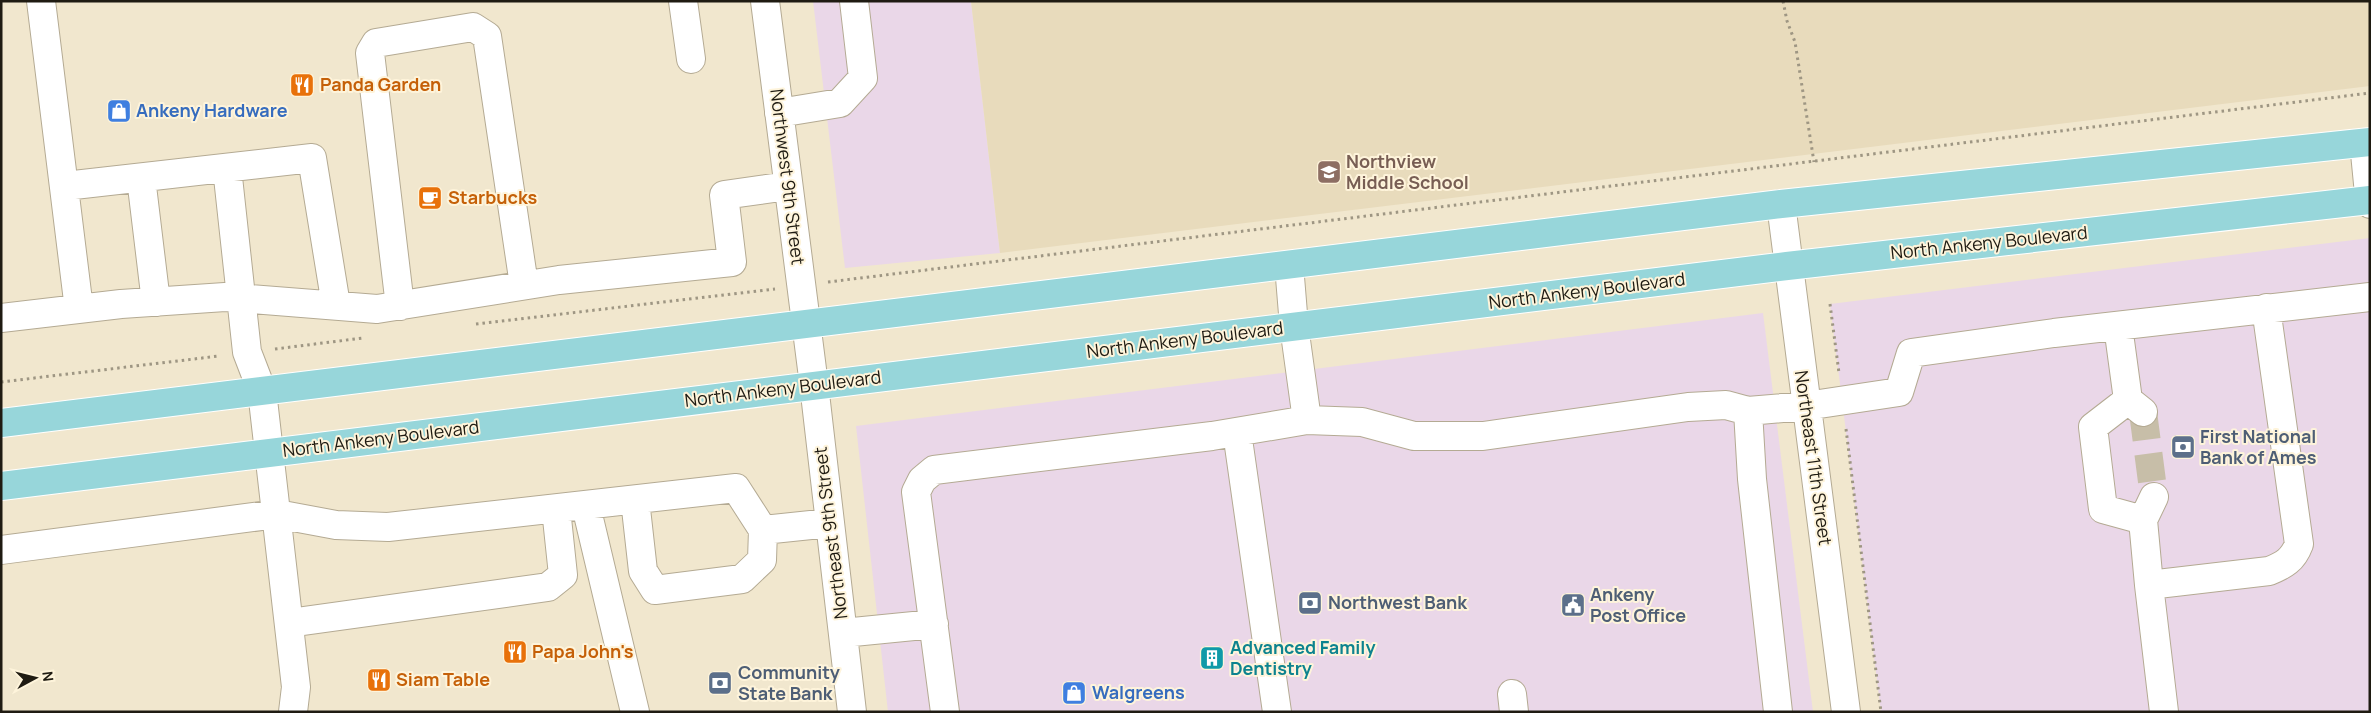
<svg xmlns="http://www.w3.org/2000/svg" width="2371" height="713" font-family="Manrope,sans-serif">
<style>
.commercial{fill:#ead7e8}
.built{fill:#e8dbbc}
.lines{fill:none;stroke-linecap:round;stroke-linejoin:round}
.minor-tunnel{stroke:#c7bea8;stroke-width:28;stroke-dasharray:28 14;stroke-linecap:butt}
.minor-casing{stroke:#b4aa93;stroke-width:30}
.major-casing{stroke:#fff;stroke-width:30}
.path{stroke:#9e9683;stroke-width:3;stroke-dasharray:2.5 4;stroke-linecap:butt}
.minor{stroke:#fff;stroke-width:28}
.major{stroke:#97d6da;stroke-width:28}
.labels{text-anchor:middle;stroke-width:4;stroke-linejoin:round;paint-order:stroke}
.food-label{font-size:18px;font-weight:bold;fill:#c56008;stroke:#fef4db;text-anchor:start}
.shop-label{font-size:18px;font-weight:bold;fill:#366cbe;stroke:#fef4db;text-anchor:start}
.education-label{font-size:18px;font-weight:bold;fill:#785e54;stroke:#fef4db;text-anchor:start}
.street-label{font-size:18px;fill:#1f1b12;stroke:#fef4db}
.service-label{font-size:18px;font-weight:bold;fill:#4e5e75;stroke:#fef4db;text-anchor:start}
.culture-label{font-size:18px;font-weight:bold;fill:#0d838f;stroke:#fef4db;text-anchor:start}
</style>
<rect width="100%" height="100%" fill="#f1e7ce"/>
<!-- commercial -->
<path class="commercial" d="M813,1h158l29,252 -155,15z
M2370,238v474h-489l-51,-408z
M1763,313l50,399h-925l-32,-286z"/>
<!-- built -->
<path class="built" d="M971,1h1399v85l-1370,167z"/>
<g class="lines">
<!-- minor-tunnel -->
<path class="minor-tunnel" d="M2143,412l11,85"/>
<defs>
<path id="minor" d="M41,1l38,308
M683,1l8,58
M765,1l49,384 38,327
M779,113l61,-10 23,-25 -9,-77
M2364,143l6,61
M227,168l20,184 15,39 34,296 -3,25
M141,178l15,124
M65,186l247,-28 24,147
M1781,204l65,508
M400,306l-30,-253 6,-10 97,-16 14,9 37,249
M1,318l120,-14 104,-7 152,12 182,-29 173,-18 -8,-67 64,-9
M2118,326l10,74 15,12
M2128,400l-35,27 10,82 40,11
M1748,411l4,68 26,233
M1307,420l55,2 52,14h69l205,-29 38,-2 22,6 58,-5 93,-14 12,-39 143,-20 316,-36
M1237,432l40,280
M635,500l8,71 12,19 87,-11 20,-19 1,-30
M586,506l49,206
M1,550l276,-36 59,11 52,2 348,-39 27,42 67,-7
M2149,585l-6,-65 11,-23
M289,623l259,-36 15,-12 -7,-66
M843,633l91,-9
M1512,694l2,18
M945,712l-29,-220 6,-12 12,-10 278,-34 95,-16 -13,-94 -5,-61
M2164,712l-15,-127 120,-14c15,-6 24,-11 30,-27l-33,-236"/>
<path id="major" d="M1,423l1780,-219 589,-62
M1,486l1786,-220 583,-66"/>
</defs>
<!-- minor casing -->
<use href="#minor" class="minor-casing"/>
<!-- major casing -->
<use href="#major" class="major-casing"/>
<!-- path -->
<path class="path" d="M1783,1l4,20 8,21 19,120
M828,282l1542,-189
M1830,304l9,69
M476,324l299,-35
M275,349l88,-11
M1,382l218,-26
M1846,429l35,283"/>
<!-- minor -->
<use href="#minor" class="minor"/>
<!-- major -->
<use href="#major" class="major"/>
</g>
<!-- icons -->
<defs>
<symbol id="restaurant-square" viewBox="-11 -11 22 22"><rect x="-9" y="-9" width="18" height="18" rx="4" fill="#e8710a" stroke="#fef4db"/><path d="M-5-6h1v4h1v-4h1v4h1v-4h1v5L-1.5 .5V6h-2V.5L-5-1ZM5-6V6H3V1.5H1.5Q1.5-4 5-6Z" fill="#fff"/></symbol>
<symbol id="shop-square" viewBox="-11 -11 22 22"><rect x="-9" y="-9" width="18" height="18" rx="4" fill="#3f7fe0" stroke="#fef4db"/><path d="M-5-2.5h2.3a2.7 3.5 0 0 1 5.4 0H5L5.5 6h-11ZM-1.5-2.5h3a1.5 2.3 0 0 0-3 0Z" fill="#fff"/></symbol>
<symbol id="school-square" viewBox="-11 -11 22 22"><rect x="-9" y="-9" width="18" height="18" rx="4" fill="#8d6e63" stroke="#fef4db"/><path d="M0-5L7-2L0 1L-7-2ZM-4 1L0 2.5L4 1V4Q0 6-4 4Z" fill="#fff"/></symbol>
<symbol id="cafe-square" viewBox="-11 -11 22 22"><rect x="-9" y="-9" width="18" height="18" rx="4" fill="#e8710a" stroke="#fef4db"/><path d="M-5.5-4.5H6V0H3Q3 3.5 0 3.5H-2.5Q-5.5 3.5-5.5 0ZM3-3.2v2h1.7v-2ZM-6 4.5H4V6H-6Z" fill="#fff"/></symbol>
<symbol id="bank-square" viewBox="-11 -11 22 22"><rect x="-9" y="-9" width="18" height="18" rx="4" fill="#5c6f8a" stroke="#fef4db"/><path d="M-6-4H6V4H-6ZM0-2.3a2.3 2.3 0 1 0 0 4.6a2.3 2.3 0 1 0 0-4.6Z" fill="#fff"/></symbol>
<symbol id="civic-square" viewBox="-11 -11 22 22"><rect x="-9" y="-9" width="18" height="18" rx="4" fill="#5c6f8a" stroke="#fef4db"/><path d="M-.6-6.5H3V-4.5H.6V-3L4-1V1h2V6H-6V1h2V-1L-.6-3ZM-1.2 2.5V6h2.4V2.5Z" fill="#fff"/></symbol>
<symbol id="building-square" viewBox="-11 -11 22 22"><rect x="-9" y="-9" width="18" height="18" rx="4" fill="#0f9aa8" stroke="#fef4db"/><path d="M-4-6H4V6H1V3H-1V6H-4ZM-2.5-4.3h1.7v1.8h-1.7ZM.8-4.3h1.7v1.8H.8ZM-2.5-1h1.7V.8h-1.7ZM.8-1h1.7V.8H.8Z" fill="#fff"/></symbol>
</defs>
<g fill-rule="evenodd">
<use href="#restaurant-square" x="288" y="71" width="28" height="28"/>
<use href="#shop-square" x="105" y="97" width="28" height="28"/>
<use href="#school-square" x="1315" y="158" width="28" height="28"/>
<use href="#cafe-square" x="416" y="184" width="28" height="28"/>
<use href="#bank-square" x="2169" y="433" width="28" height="28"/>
<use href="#bank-square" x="1296" y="589" width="28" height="28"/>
<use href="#civic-square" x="1559" y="591" width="28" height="28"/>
<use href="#restaurant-square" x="501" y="638" width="28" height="28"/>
<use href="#building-square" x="1198" y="644" width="28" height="28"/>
<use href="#restaurant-square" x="365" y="666" width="28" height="28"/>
<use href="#bank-square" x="706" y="669" width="28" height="28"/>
<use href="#shop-square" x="1060" y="679" width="28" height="28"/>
</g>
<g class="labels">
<!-- food labels -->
<g class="food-label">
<text x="320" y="91">Panda Garden</text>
<text x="448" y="204">Starbucks</text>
<text x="532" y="658">Papa John's</text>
<text x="396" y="686">Siam Table</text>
</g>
<!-- shop labels -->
<g class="shop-label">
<text x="136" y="117">Ankeny Hardware</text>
<text x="1092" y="699">Walgreens</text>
</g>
<!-- education labels -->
<g class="education-label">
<text x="1346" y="168">Northview<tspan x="1346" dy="21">Middle School</tspan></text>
</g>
<!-- street labels -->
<g class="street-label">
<text transform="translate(787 177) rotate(83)" y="6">Northwest 9th Street</text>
<text transform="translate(1989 243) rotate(-6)" y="6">North Ankeny Boulevard</text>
<text transform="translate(1587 291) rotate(-7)" y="6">North Ankeny Boulevard</text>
<text transform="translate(1185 340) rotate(-7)" y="6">North Ankeny Boulevard</text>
<text transform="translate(783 389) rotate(-7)" y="6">North Ankeny Boulevard</text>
<text transform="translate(381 439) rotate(-7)" y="6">North Ankeny Boulevard</text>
<text transform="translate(1813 458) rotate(82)" y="6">Northeast 11th Street</text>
<text transform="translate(831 533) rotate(-97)" y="6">Northeast 9th Street</text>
</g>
<!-- service labels -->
<g class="service-label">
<text x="2200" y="443">First National<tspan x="2200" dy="21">Bank of Ames</tspan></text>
<text x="1590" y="601">Ankeny<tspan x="1590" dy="21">Post Office</tspan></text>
<text x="1328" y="609">Northwest Bank</text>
<text x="738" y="679">Community<tspan x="738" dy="21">State Bank</tspan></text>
</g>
<!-- culture labels -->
<g class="culture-label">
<text x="1230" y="654">Advanced Family<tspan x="1230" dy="21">Dentistry</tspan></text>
</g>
</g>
<!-- border -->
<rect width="2371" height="713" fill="none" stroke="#1f1b12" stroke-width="5"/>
<!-- north arrow -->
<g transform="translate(35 678) rotate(83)" stroke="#fef4db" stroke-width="4" paint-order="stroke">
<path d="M0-4L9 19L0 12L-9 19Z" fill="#1f1b12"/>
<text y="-8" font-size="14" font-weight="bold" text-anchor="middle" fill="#1f1b12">N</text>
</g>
</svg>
